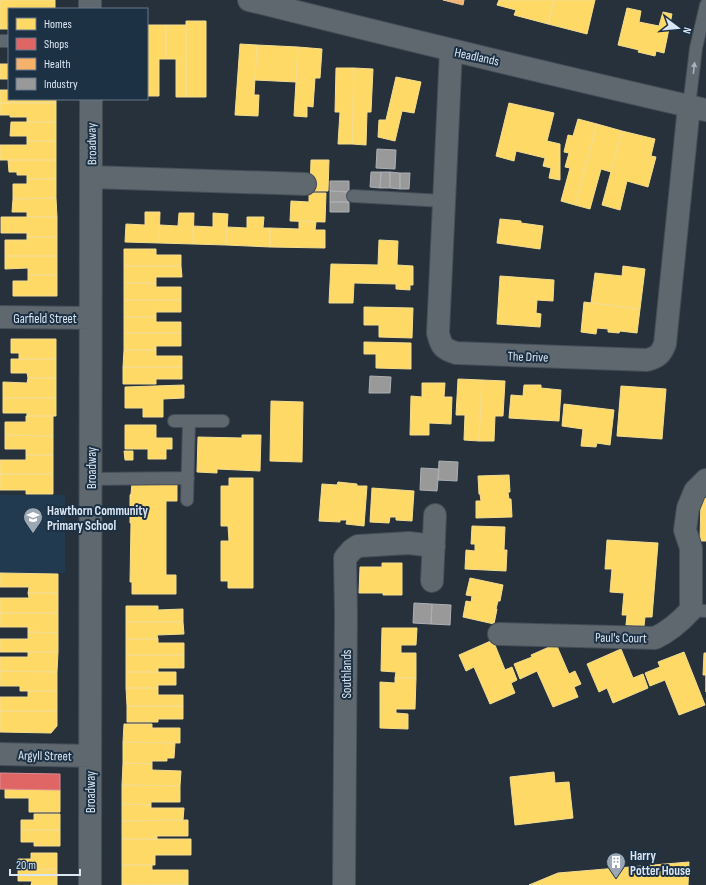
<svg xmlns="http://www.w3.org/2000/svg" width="706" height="885" font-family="'Sofia Sans Condensed',sans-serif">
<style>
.built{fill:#213a50}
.homes{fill:#ffd966;stroke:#f4dd90}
.shops{fill:#e06666;stroke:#de8c90}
.health{fill:#f6b26b;stroke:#eec294}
.industry{fill:#999;stroke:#acb0b4}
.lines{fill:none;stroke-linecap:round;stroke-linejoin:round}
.lane-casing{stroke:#444e58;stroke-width:14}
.street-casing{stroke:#444e58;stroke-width:24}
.lane{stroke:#5f676f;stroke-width:12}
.street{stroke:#5f676f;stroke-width:22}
.oneway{fill:#a9b3be}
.labels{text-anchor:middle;stroke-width:4;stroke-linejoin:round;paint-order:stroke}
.street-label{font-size:13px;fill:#dae6f3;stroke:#1d3145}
.poi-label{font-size:13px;font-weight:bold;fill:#dae6f3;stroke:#1d3145;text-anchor:start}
</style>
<rect width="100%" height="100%" fill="#26313c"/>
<!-- built -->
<path class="built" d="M0,494l2,1h63v78h-65z"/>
<!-- homes -->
<path class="homes" d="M0,0h55v9h-46v20h-9z
M499,0h55l-6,24 -34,-9 2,-5 -19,-5z
M554,0h41l-8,34 -39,-10z
M627,8l14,3 -2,11 20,4 4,-14 9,2 -8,39 -8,-2 -1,5 -17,-4 1,-2 -21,-5z
M186,21h20v76h-20z
M147,25h19v34h-7v37h-12z
M166,25h20v72h-10v-38h-10z
M240,44l17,1 -3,50h5l-1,21 -23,-1z
M257,45l41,2 -2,35 -41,-2z
M298,47l24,2 -2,29h-5l-2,29 -6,-1v11l-13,-1z
M0,64h9v15h-9z
M336,68h18l-2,76h-14l2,-32h-5z
M354,68l19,1 -2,43h-4l-1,33 -14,-1z
M396,77l25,5 -7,31 -12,-2 -7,30 -17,-4 1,-17h7z
M0,90h9v9h47v4h-56z
M0,103h56v19h-29v-5h-17v-2h-10z
M509,103l45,10 -7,28 13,3v36l-11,-2 2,-10 -8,-2 2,-8 -29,-7 -2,10 -18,-5z
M578,119l19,5 -22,81 -14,-4 9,-33 -5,-1 4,-14 -5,-1 4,-17 5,1z
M11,122h45v19h-29v-5h-17z
M597,124l25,7 -11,41 -10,-3 -11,40 -15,-4z
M622,131l33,8 -4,17 5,1 -8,30 -21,-6 -7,29 -18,-5z
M27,141h29v19h-56v-15h27z
M8,160h48v19h-29v-4h-10v-3h-8z
M311,160h18l-1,31h-18z
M27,179h29v19l-43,1v-15h14z
M309,193h17l-1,29 -35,-1 1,-20 18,1z
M56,198l1,19h-30v-5h-15l1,-13z
M145,212h15l-1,31 -34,-1 1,-18 19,1z
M179,213h15l-1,31 -34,-1 1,-18 18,1z
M213,213l15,1 -2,31 -33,-1v-18l20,1z
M1,217h56v20h-30v-4h-26z
M247,217h17l-1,11h7v19l-44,-2 1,-18 20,1z
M500,219l21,2v2l22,3 -3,23 -43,-6z
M299,221l17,1 -1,8h10v18l-55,-1v-19l29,1z
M27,237h30v19h-52v-16h22z
M379,240l19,1 -1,24 16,1v19h-3v5l-14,-1v-5l-42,-1 -1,20h-24l2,-39 47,1z
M124,249h32v6h25v11h-57z
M5,256h52v19h-29v-7l-23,1z
M124,266h57l1,11h-26v6h-32z
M623,266l22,3 -5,40 -49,-6 4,-30 27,3z
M28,275h29v21h-44v-15h15z
M500,276l54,4 -1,21 -16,-1 -1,13 5,1 -1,13 -43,-3z
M124,283h32v4h25v13h-57z
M124,300h57v12h-25v5h-32z
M584,302l56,7 -3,24 -17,-2 -1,2 -11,-1v-3l-11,-1 -1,6 -15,-2z
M364,307l49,1 -1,30 -33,-1v-12h-15z
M124,317h32v5h25v11h-57z
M124,333h57v13h-25v4h-32z
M11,339h45v20h-37v-6h-8z
M364,342l47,1v26l-35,-1v-14h-12z
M124,350h32v6h26v11h-59z
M11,359h45v19h-28l-1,-5h-16z
M123,367h59v12h-26v5h-33z
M28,378h28v20h-53v-16l24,1z
M458,379l24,1 -3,61 -15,-1 1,-25h-9z
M482,380l23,1 -2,35h-8l-1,25h-15z
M422,383h23l-1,14h8l-1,27 -22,-1v12h-19l1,-39 11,1z
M184,385v13l-21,1v18h-20v-9h-18v-21z
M524,385h17v3l20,2 -2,31 -50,-3 2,-23 12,1z
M621,386l45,3 -4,50 -45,-3z
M3,398h53v18h-29v-3h-24z
M271,401l32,1 -1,60 -32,-1z
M564,404l50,6 -4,35 -13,-2 -1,4 -15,-1 2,-17 -21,-3z
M26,416h27v20l-48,-1v-13h21z
M125,425h31v13h16v11h-6v10h-18v-10h-23z
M5,435l48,1v19h-27v-6h-21z
M242,435h19l-1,36 -43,-2v4l-20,-1 1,-35 44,1z
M124,451h9v9h-8z
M26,455h27v19h-53v-14h26z
M0,474h53v20h-27v-4h-26z
M509,475l1,17h-2l1,7h2l1,18 -36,1v-17h5l-1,-7h-1l-1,-18z
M229,478h24v110h-25v-7h-7v-40h8l-1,-15h-7v-40h8z
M338,482l19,2v2h10l-3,40 -18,-2 1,-4h-7v2l-21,-1 3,-37 15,1z
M132,483h45v18h-11v74h10v19h-44v-12h-2l1,-59h-1v-28l1,-1z
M372,488l42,3 -2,30 -16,-1v-3h-6l-1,6 -19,-1z
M701,498h5v43h-6z
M472,526l33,1 -1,23h3l-1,21 -41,-2 1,-19 9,1v-7h-4z
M607,540l51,3 -6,74h-7l-1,9 -18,-1 1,-10h-5l2,-22 -14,-1 2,-23h-7z
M382,563h20v32h-19v-2h-24l1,-26h22z
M0,573l58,1v19h-30l1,-6h-29z
M470,578l33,7 -3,16h-2l-2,8h1l-3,15 -31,-7 3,-16 5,1 1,-6 -6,-1z
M28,593h30v20h-58v-15h29z
M126,606h32v4l25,-1v13h-57z
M0,613h58v20l-30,-1v-5h-28z
M126,622h57l1,12 -27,1 1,4h-32z
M382,628h35l-1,17h-15v8h15v25h-21l1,-6 -15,-1z
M28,632l30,1v19h-58v-13h28z
M126,639h32v4h26v12h-58z
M493,640l12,30 7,-3 5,13 -6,3 4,10 -25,11 -16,-37 -8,4 -7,-16z
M556,644l13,30 6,-3 6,13 -7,3 4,10 -25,10 -16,-36 -17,8 -6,-15 18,-7 -1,-2z
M621,649l12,29 10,-4 5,14 -35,15 -6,-15 -8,4 -12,-28z
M28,652h30l-1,20 -57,-1v-14h28z
M684,652l21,53 -26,10 -14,-35 -15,6 -5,-13 15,-6 -2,-5z
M704,653h2v39v-17h-3z
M126,655h58v13h-26v4h-32z
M0,671l57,1v19h-37v-5h-20z
M126,672h50v13h-18v3h-32z
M395,678h21l-1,31h-19v4l12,1v15l-28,-1v-46l15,1z
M126,688h32v7h25v11h-56z
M28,691h29v20h-57v-14h28z
M127,706h56v13h-25v3h-31z
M0,711h57v15l-6,7 -51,-1z
M124,724h28v4h28v15l-57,-1z
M123,742l52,1 -1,15h-7v3h-15v3l-29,-1z
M123,763l29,1v6l29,1 -1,15 -58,-1z
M554,772l1,11 14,-1 4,36 -58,7 -5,-48z
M122,785l58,1v16h-29v3l-29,-1z
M5,789l55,1v22h-31v-14h-24z
M122,804l29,1v3h33l-1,12 -61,1z
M34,814h26v16h-39v-10h13z
M188,820v16h-31v3h-35v-18z
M21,830h39v16h-26v-4h-13z
M122,839h69v16h-36v10h-33z
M31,853h26v16l-39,1v-11h13z
M689,862l-1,23h-159l29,-12z
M122,865h30v5h36v14l-66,1z
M57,869v16h-26l1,-4h-14v-11z
M188,884v1h-66z"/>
<!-- shops -->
<path class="shops" d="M0,773l60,1v16l-60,-1z"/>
<!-- health -->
<path class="health" d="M443,0h21l-1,5z"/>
<!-- industry -->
<path class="industry" d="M377,149l19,1 -1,19 -19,-1z
M371,172h10l-1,16 -10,-1z
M381,172h9v16h-10z
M390,172l10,1v16l-10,-1z
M400,173h10l-1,16h-9z
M330,181h19v11l-19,-1z
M330,191l19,1v10h-19z
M330,202h19v10h-19z
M370,376l21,1 -1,16h-21z
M439,461l19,1 -1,19 -19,-1z
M421,468l18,1 -2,22 -17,-1z
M414,603l18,1 -1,20 -18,-1z
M432,604l19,1 -1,20 -19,-1z"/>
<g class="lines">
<defs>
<path id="lane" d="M0,41h9
M689,106l7,-58 10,-43
M353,196l91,5
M174,421h49
M91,479l97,-1
M187,500l2,-79
M691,610l15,1"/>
<path id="street" d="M90,0v9
M249,0c152,38 304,75 457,110
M451,50l-13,283c3,13 5,16 18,20l191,7c11,-3 14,-6 18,-16l24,-238
M91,177l214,7
M0,317l90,1
M432,581l3,-66
M499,634l156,4c15,-7 25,-16 36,-28v-62l-6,-18 3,-22 7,-17 11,-11
M0,754l90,2
M90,885l1,-786
M344,885l2,-272 -1,-55 7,-8 6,-4 51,-3 25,3"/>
</defs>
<!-- lane casing -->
<use href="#lane" class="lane-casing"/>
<!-- street casing -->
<use href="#street" class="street-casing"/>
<!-- lane -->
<use href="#lane" class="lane"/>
<!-- street -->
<use href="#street" class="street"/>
</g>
<!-- one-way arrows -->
<defs><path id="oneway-solid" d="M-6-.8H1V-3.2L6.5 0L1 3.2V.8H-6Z"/></defs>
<use class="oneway" href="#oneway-solid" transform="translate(694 68) rotate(-83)"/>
<!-- icons -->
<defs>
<symbol id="school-pin" viewBox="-11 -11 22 30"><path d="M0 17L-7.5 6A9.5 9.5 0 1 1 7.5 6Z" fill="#9ba7b3" stroke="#1d3145"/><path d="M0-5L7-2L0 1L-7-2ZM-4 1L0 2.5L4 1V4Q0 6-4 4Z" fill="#fff"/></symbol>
<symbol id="building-pin" viewBox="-11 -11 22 30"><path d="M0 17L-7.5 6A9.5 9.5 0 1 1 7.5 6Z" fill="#9ba7b3" stroke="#1d3145"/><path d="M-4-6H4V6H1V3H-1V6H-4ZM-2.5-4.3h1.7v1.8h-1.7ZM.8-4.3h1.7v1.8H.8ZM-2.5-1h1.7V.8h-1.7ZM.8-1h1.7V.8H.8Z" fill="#fff"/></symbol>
</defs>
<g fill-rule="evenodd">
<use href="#school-pin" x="22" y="506" width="22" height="30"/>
<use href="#building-pin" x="605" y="851" width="22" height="30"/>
</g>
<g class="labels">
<!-- street labels -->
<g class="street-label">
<text transform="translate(477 56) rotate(12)" y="5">Headlands</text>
<text transform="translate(91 144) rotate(-91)" y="5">Broadway</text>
<text x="45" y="323">Garfield Street</text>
<text transform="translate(528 356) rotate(2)" y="5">The Drive</text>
<text transform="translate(91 468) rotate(-90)" y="5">Broadway</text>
<text transform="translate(621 637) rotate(1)" y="5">Paul's Court</text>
<text transform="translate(346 674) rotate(-90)" y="5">Southlands</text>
<text transform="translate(45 755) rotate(1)" y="5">Argyll Street</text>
<text transform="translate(90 792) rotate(-90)" y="5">Broadway</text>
</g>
<!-- poi labels -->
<g class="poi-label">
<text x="47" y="515">Hawthorn Community<tspan x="47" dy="15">Primary School</tspan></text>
<text x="630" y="860">Harry<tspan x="630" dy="15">Potter House</tspan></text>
</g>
</g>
<!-- legend -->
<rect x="8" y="8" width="140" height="92" fill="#1d3145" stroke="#69798b"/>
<rect x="16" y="18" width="20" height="12" fill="#ffd966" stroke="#69798b"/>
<text x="44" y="28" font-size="12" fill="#dae6f3">Homes</text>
<rect x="16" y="38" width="20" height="12" fill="#e06666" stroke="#69798b"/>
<text x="44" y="48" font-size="12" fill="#dae6f3">Shops</text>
<rect x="16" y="58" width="20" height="12" fill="#f6b26b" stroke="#69798b"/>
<text x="44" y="68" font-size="12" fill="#dae6f3">Health</text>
<rect x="16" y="78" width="20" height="12" fill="#999999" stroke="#69798b"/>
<text x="44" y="88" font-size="12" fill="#dae6f3">Industry</text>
<!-- north arrow -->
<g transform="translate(678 28) rotate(106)" stroke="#1d3145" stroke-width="3" paint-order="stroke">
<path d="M0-3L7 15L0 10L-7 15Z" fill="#dae6f3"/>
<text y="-6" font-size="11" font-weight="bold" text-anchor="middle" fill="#dae6f3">N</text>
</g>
<!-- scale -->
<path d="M10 869v6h70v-6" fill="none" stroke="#dae6f3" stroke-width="2"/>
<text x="16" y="869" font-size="12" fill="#dae6f3" stroke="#1d3145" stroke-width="3" paint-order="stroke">20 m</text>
</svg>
